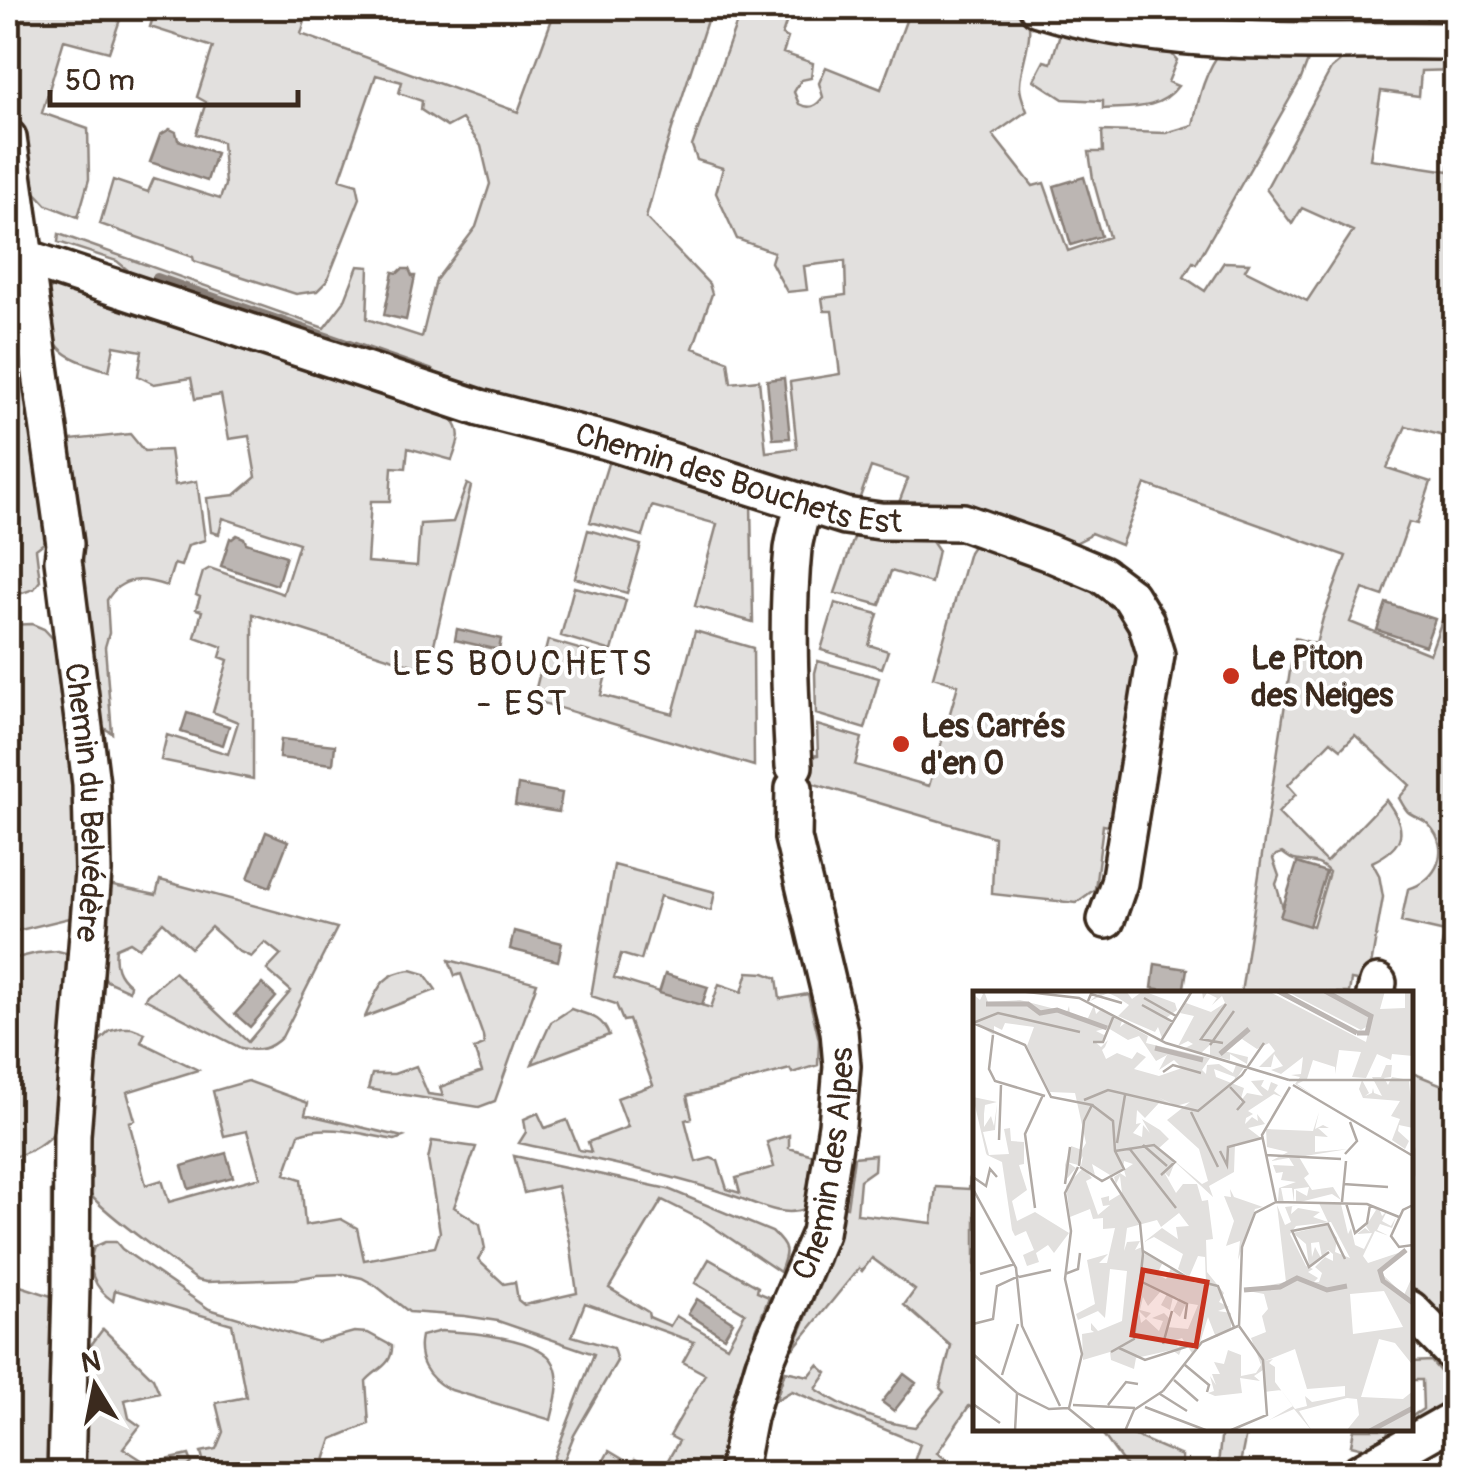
<svg xmlns="http://www.w3.org/2000/svg" width="1463" height="1481" font-family="Pangolin,sans-serif">
<style>
.green{fill:#e2e0de;stroke:#8e857e;stroke-width:2.5;fill-rule:evenodd}
.water{fill:#bcb6b3;stroke:#887e77;stroke-width:2.5}
.lines{fill:none;stroke-linecap:round;stroke-linejoin:round}
.stream{stroke:#887e77;stroke-width:10}
.minor-casing{stroke:#3b2a1e;stroke-width:42}
.minor{stroke:#fff;stroke-width:35}
.poi-dot{fill:#c8321e;stroke:#fff;stroke-width:4}
.labels{text-anchor:middle;stroke-width:8;stroke-linejoin:round;paint-order:stroke}
.street-label{font-size:32px;fill:#3b2a1e;stroke:#fff}
.poi-label{font-size:32px;font-weight:bold;fill:#3b2a1e;stroke:#fff;text-anchor:start}
.neighbourhood-label{font-size:35px;letter-spacing:2.5px;fill:#3b2a1e;stroke:#fff}
.inset-river{fill:none;stroke:#bcb6b3;stroke-width:5}
.inset-road{fill:none;stroke:#b1aaa5;stroke-width:2.5}
.view{fill:#c8321e;fill-opacity:0.15;stroke:#c8321e;stroke-width:5}
.inset-edge{fill:none;stroke:#3b2a1e;stroke-width:5}
</style>
<rect width="100%" height="100%" fill="#fff"/>
<filter id="ink" filterUnits="userSpaceOnUse"><feTurbulence type="fractalNoise" baseFrequency=".01" numOctaves="2"/><feDisplacementMap in="SourceGraphic" scale="20" xChannelSelector="R" yChannelSelector="G"/><feConvolveMatrix kernelMatrix="1 2 1 2 8 2 1 2 1" color-interpolation-filters="sRGB"/></filter>
<g filter="url(#ink)">
<!-- green -->
<path class="green" d="M8,8h116l-15,44 -45,-12 -22,73 46,16 1,50 -11,38 -31,-12 -13,-14 -12,-22 -14,-108z
M156,8h153l-8,26 217,78 38,-104h155l-50,155 -15,55 63,66 3,10 -19,54 35,13 3,22 28,-3 7,72 31,-4 -7,-66 50,-8 -8,-63h-8l-2,-13 24,-3 -1,-34 -41,5 3,24 -20,2 -16,-30 3,-10 -37,-13 -21,-46 7,-25 -26,-8 -5,-14 50,-138h49l-9,27 6,3 -5,15 30,10 -2,15 -10,2 -7,12 5,12c11,6 18,2 24,-7l-4,-14 7,-16 55,22 26,-71 -8,-10h106c8,3 17,5 22,12 8,14 -8,49 -7,67 0,8 4,16 7,24l-34,24 40,51 11,-3 24,68 41,-14 -16,-58 -4,-27h14l-1,-21 64,2 27,-8c6,-29 12,-54 30,-77l87,7 -9,24 -105,185 -3,-2 -9,15 21,14 19,-29 25,1 -4,7 62,31 46,-70 -51,-23 -10,16 -26,-35 65,-120 13,-11 16,-6 95,-2v20l-34,1 -2,25 -38,-5 -11,68 79,12 6,-46v314l-49,-13 -19,42 44,14 -14,42 -8,-2 -26,74 -20,-7 -13,33 80,32 16,-45 9,3v343l-14,-6 4,-17 -44,-10 7,-33c29,-8 44,-40 21,-64 -5,-6 -15,-8 -21,-13 -4,-4 -6,-9 -9,-14l11,-13 -55,-50 -14,14 -10,-8 -43,44 8,9 -18,19 48,49 60,-62c22,29 20,46 -14,62l7,13 4,22 -15,86 -17,-3 -2,13h-108l54,-355 21,6 7,-26 23,-62 -201,-72 -24,61 -30,-12 -2,3 -20,10 -171,-41 10,-26 -37,-12 -13,36 -270,-77 -445,-143 -26,-22 -59,-19 1,-8 265,94 20,-26 14,-36 11,1 -2,52 55,18 14,-57 40,-53 14,-43 -9,-38 -19,-27 -15,8 -26,-17 1,-9 -23,-8 3,-11 -26,-7 -36,104 17,5 3,14 -33,83 -10,10 -21,3 -102,-33 -1,-4 -93,-33 13,-44 35,12 6,-14 66,21 5,-14 -3,-43 -26,-8 10,-32 -9,-5 16,-50 -63,-20zM1282,853c4,2 7,6 12,7 15,4 23,-1 35,12l-16,54 -32,-10 2,-8 -7,-24 3,-8 -6,-17 3,-4z
M1425,8h30v16l-28,-1z
M1062,27l102,18 13,15 -9,22 10,4c-18,25 -47,21 -75,23v-8l-40,-2 -29,-19 10,-19 7,2z
M8,246l41,293 -13,10 4,32 -6,8 -26,9z
M55,286l16,4 380,128c13,15 7,25 1,42l-44,-12 -2,20 -14,-1 -2,34h-19l-4,61 50,4 3,-42 33,-2 14,-38 4,2 -43,184 -175,-56v165l-92,-19 6,-25 61,19 10,-32 -25,-10 15,-52 -8,-3 3,-10 -28,-10 7,-26 -6,-2 4,-12 -4,-2 7,-23 7,-4 73,26 16,-51 -76,-25 -4,16 -8,-2 -4,-34 28,-3 21,-18 -7,-41 -20,3 -8,-44 -26,4 -4,-21 -37,6 -16,-8 4,-25 -28,-5 -5,25c-56,-17 -56,-22 -67,-77z
M130,434l14,17 26,-1 5,35 22,-4 8,59 -17,5 -7,21 -7,-2 -7,22c-24,-8 -45,-11 -60,14l2,33 -4,14 7,86 -11,-7 -25,-159 7,-7 -13,-120z
M610,457l141,44 2,121 -58,-16 22,-82 -65,-18 -9,30 -53,-14z
M588,530l53,15 -14,48 -52,-15z
M855,535l76,5 7,10 -7,33 -40,-12 -11,34 -45,-12z
M980,544l127,50 15,13 19,53 -27,167 -11,-2 -8,64 -19,14 -84,-9 2,-57 -186,-55 -1,-25 11,-2 -1,-30 45,13 -7,27 74,21 29,-101 -25,-8 36,-125 4,-6z
M574,587l52,13 -14,51 -51,-15z
M835,603l43,11 -9,31 19,6 -6,17 -61,-18z
M32,624l12,5 13,14 18,143v112l-5,20 -62,15v-308z
M695,631l58,17 1,118 -221,-66 15,-60 62,18 -9,37 72,19z
M818,661l61,17 -14,51 -49,-15 -1,-41z
M614,865l101,27 -4,19 -51,-15 -19,64 -20,-6 -7,24 97,30 8,-24 23,8 6,-20 16,1 13,5 3,21 28,-5 11,46 -1,25 -26,8 -2,-4 -103,27 5,22 -7,2 11,42 15,-4 7,3 9,28 13,4 -4,-15 38,-11 -7,-25 22,-7v13l24,7 -9,54c-19,9 -47,-5 -67,-12 -71,-24 -144,-38 -218,-54l7,-11 -2,-13 14,-6 7,15 22,-8 12,30 12,2 -3,-10 40,-15 -11,-29 36,-13 -24,-65 -6,1 -7,-17 -25,-8z
M160,880l177,48 -55,109c-12,12 -24,15 -41,11l-96,-49 2,-4 27,-23 74,70 43,-51 -24,-21 14,-15 -16,-13 -14,15 -13,-6 -27,-24 -20,21 -28,-26 -24,26 -9,-6 -14,6c-2,16 1,27 14,37l-1,6 -22,-10 -6,-9 3,-88 52,11z
M58,951l8,2 4,7 -16,173c-14,14 -27,21 -46,25v-198l29,-7z
M449,960l88,23 -42,118 -16,6 -111,-18 4,-15h22l22,-8 12,28 15,2 -3,-9 42,-15 -8,-23 10,-4 -1,-9 -22,-62 -6,2z
M411,970l14,4 11,16 -71,27c12,-26 15,-44 46,-47z
M571,1009c17,6 31,7 38,26l-77,29 19,-42z
M122,1028h10l13,5 -4,9 57,28 -71,22 8,28 -6,2 17,63 16,-5 7,22 91,-25 -13,-46 -23,5 -11,-45 35,-10 60,22 -3,11 98,23 -8,3c-31,-5 -66,-17 -96,-6l-14,40 16,5 4,46 36,-6 16,9 7,32 71,-13 5,-15 -12,-72 4,-19 44,6 -22,60 26,17 5,25 -7,11 26,24 11,-2 3,18 6,5 53,-12 -7,-51 -13,-56 -33,7 -10,-37 154,33 104,43c17,16 16,19 8,40l-74,-50 -44,-22 -53,88 39,24 1,5 21,9 6,-10 51,30 18,-33 -50,-30 14,-24 49,28 -1,5 12,5 -25,64 -13,46 -14,66h-120l12,-22 22,13 4,-5 26,13 18,-31 -9,-5 35,-62 -22,-12 11,-20 -109,-39 -13,33 41,12 4,13 -43,74 -12,30 -9,-4 41,-107 -96,-33 -33,-5 -56,-4 -34,-27 -13,-7 -18,-4 -26,1 -23,4 -89,3 -9,-2c-18,-14 -102,-73 -108,-88 -16,-36 0,-106 5,-146l16,-15z
M1410,1072l45,18v96l-6,10 7,5 -1,132 -44,-44z
M875,1155l-1,15 -14,10 -3,34 75,9 4,-36 33,2 3,-32 3,1v251l-6,-3 -32,47 30,20h-57l10,-29 -128,-53 -16,9 9,-29 24,5 9,-11 9,8 -11,16c30,20 62,34 99,38l29,-35 -4,-4 11,-42 -47,-41 11,-15 -43,-32 -10,13 -3,-3 -66,81 37,-88 -11,-5 16,-51 12,2 7,-50z
M51,1190l7,154 -3,129 -47,1v-192l43,14z
M105,1242h11l6,7 87,60 109,33 36,-10 14,1 24,13c1,19 -16,23 -26,35l3,43 -37,15 -11,34h-102l-3,-11 -12,1 -3,-11 15,-3 7,-17 -7,-29 30,-6 -14,-73 -117,-34 -2,11c-18,-12 -28,-33 -19,-54z
M103,1329l50,49 6,14 -34,8 4,18 11,8 -17,22 25,16 41,-9 3,8 -10,10 -99,1 5,-125z
M441,1331c26,1 101,6 113,33 8,18 1,38 -3,56l-103,-31c-21,-11 -32,-30 -27,-53z
M1431,1361l24,28 -4,9 -40,25v-6l12,-8 -1,-29h-11v-18z
M1099,1429h20l63,27v17h-51z
M1222,1429h25l-8,40 25,4h-47z
M1354,1429h34l-2,16 -10,6 -25,-6z"/>
<!-- water -->
<path class="water" d="M170,129l6,3 2,8 38,13 -9,28 -57,-19 10,-27z
M1084,177l17,59 -30,9 -17,-59z
M402,269h7l3,7h3l-9,44 -22,-5 9,-43 5,1z
M784,378l6,60 -17,1 -6,-59z
M237,535l7,3 2,5 40,13 -9,29 -56,-19 9,-28 2,1z
M1386,603l49,16 -10,27 -48,-16z
M457,629l44,10 -2,11 -44,-10z
M187,713l42,13 -6,19 -42,-13z
M281,739l54,6 -2,19 -54,-6z
M518,785l44,8 -3,19 -44,-7z
M266,832l22,9 -18,46 -22,-9z
M1297,863l29,9 -17,54 -29,-9z
M514,931l48,12 -4,18 -48,-12z
M1155,964l32,5 -4,24 -31,-5z
M665,974l43,13 -6,18 -43,-12z
M262,984l14,13 -26,30 -15,-13z
M226,1153l7,24 -44,12 -7,-23z
M697,1299l36,23 -9,15 -36,-23z
M904,1374l12,9 -22,28 -12,-9z"/>
<g class="lines">
<!-- stream -->
<path class="stream" d="M157,278l273,95"/>
<defs>
<g id="minor">
<path d="M1038,8c134,42 279,31 418,33"/>
<path id="s1" d="M8,138l57,406 -2,16 28,224 2,88 -21,263 -1,153 -5,186"/>
<path id="s2" d="M23,257l457,151 127,33 238,75 35,5 83,1 84,30 55,23 28,21 16,26 10,33 -37,228 -13,37"/>
<path d="M794,766c-4,-72 -8,-146 -1,-217 2,-15 7,-31 11,-46"/>
<path d="M1375,994l3,-11"/>
<path d="M1410,1309l46,47"/>
<path id="s3" d="M737,1474l11,-57 16,-53 56,-131 17,-108 5,-59 -3,-35 -46,-193 1,-50"/>
<path d="M1357,1474l99,-56"/>
</g>
</defs>
<!-- minor casing -->
<use href="#minor" class="minor-casing"/>
<!-- minor -->
<use href="#minor" class="minor"/>
</g>
</g>
<!-- markers -->
<g class="poi-dot">
<circle cx="1231" cy="676" r="10"/>
<circle cx="901" cy="744" r="10"/>
</g>
<g class="labels">
<!-- street labels -->
<g class="street-label">
<text dy="11" stroke="none"><textPath href="#s2" startOffset="750">Chemin des Bouchets Est</textPath></text>
<text dy="11" stroke="none"><textPath href="#s1" startOffset="670">Chemin du Belvédère</textPath></text>
<text dy="11" stroke="none"><textPath href="#s3" startOffset="325">Chemin des Alpes</textPath></text>
</g>
<!-- poi labels -->
<g class="poi-label">
<text x="1251" y="669">Le Piton<tspan x="1251" dy="37">des Neiges</tspan></text>
<text x="921" y="737">Les Carrés<tspan x="921" dy="37">d'en O</tspan></text>
</g>
<!-- neighbourhood labels -->
<g class="neighbourhood-label">
<text x="523" y="675">LES BOUCHETS<tspan x="523" dy="40">- EST</tspan></text>
</g>
</g>
<!-- overview -->
<g transform="translate(973 991)">
<rect width="440" height="440" fill="#fff"/>
<path d="M5,0h6l4,11 32,-2 47,12 2,-6 1,8 18,4 6,-13 2,9 6,-6 20,13 -2,6 5,-4 23,13 -2,7 64,15 -8,12 4,4 1,-9 12,-1 14,9 3,-8 9,1 -11,16 1,-5 -21,-8 2,8 28,11 -4,14 7,-9 16,3 -12,-15 13,-1 -3,6 7,5 3,-9 7,3 -4,6 8,6 -8,-3 -26,17 5,3 -7,4 -1,6 7,-7 6,4 -1,-7 8,10 -17,4 13,10 -26,6 -1,28 -25,14 4,11 -38,-35 -6,15 -5,-5 12,21 7,-9h14l5,17 6,-1 5,39 -7,1 1,32 17,21 -5,9 10,5 -11,4 13,2v15l-14,9h-7l5,-2 -7,-18 -8,26h-13l7,6 4,-4 -12,17 6,-9 -10,-15 -9,3 5,6 6,-4 -5,12 -7,-5 -36,8 -2,11 -23,-9 -1,-8 -27,8 -1,-26 12,-2 -3,-2v-7l7,8 24,-10 5,-50 -17,-2 -5,49 -7,-7 -20,9 -2,-6 19,-10 -8,-44 21,-6 -9,9h8l8,-35 -12,1v-11l-10,1 -3,-10 -20,8 -4,-31 17,-18 9,10 -6,3 12,34 12,-10 -7,1 -2,-8 8,-2v5l13,-8 -2,-17 -4,8 -2,-7 6,-4 6,4 -2,-7 9,-6 -9,-3 -1,8 -13,6 -18,-11 3,11 -14,-9 2,-10 -5,9 -11,-3 9,6 -11,13v-16l6,-19 11,4 4,-7 -11,-50 -25,-1 -23,-46 7,-19 -29,-4 -3,7 -8,-4v9l-20,-12 -1,-29 7,6 3,-6zM135,37l20,12 11,-4 17,25 11,-6 -8,15 15,-10 8,8 -23,8 -25,-7 12,-12 -9,-5 -5,7 -15,-6 -11,6 -4,-9 3,-3 3,-7 -7,7 -7,-6h8l5,-9 -3,3 -8,-4zM185,106l18,9 14,-4 -23,18 32,29 9,32 -6,3 -43,-36 10,-9 -9,-9 -18,-11 8,14 -7,-8 -1,12 -9,-4 8,-10 -5,1 1,-14 8,8 14,-15 8,2 2,-2zM206,222l10,13 -13,1 2,12 -16,-11 -18,14 10,-5 29,17 -5,15 11,8 9,-21 7,1 1,26h-11l-24,-15 -5,11 -9,-5 6,-12 -17,-10 -3,5 -1,-10 -7,3 5,-9 -13,1 -3,9 3,-23 30,-8 4,7zM188,300l6,3 -6,11 9,5 3,-13 6,1 -6,13 7,6 6,-14 12,2 -10,24 -21,-2 4,-7 -7,-7 -12,5 11,3 -4,10 -13,-12 -5,4 -2,-12 7,7 5,-5 -11,-3 3,-13 5,9zM129,0h24l6,8 11,-8 32,12 2,7 -11,8 5,5 -9,15 -4,-11 -3,5 -37,-16 11,-11 -12,-8 -9,-4 -18,8zM229,0h66l98,51 6,-27 -43,-24h56l-5,18 25,-1v-17h8v65l-21,-2 -1,6 -14,-6 -11,24 -14,-1 9,-25 -22,-2 -4,24v-7l-22,-7 -6,19 -10,5 18,12 -20,-12 5,-7 -9,-2 10,-1 2,-17 -22,17 -10,-4 12,-4 -9,-12 -3,13h-12l16,-16 -6,-8 -12,6 -15,-10 -18,12 24,6 -1,7 -17,-10v6l-20,-5v-10l-9,8 -16,-5 8,-4 -5,-3 -10,5 16,-30 -14,-3 6,-10 25,9 14,-9 -3,-7 -10,9 5,-7 -10,-5 -4,6zM313,0h36l46,25 3,8 -10,6zM413,74h6l-1,12 -7,1 4,7 4,-8 17,3 4,48 -14,-3 -1,6 11,10 -4,8 -13,-9 8,-21 -9,-3 9,-15 -37,-3 -4,-9 3,-9 7,13 -4,3 7,-3 1,-5 1,5 8,3 -10,-19h9zM0,106l24,5 -12,3 -1,9v13l7,-11 3,10 3,-22 -2,26 -12,2 6,23 20,-1 -5,-25 6,-1 1,13 13,1v22l-5,1 8,25 -15,11 5,20 18,-9 34,21 -15,20 -6,-8 -12,8 3,9 -12,4 -4,-11 11,-5 -8,-19 -11,5 -3,-6 -10,-68 -15,-7 -1,-2zM346,121l-4,17 8,-4 6,3h-11l10,9 -13,-1v16l33,-3 -49,8 10,17 -5,4 8,12 21,-3 8,13 -9,-6 -36,9v-13l11,6 2,-9 -15,2v13l-2,-14h-11l3,15 -6,-2 1,-13 17,-6 -15,-2 2,-8 -7,1 -3,-8 21,1 -5,-8 -18,3 17,-9 -21,-5 -1,-18 47,2zM257,198l4,8 29,10 -8,2 -17,51 2,-19 -14,5 8,-25 -10,-25 7,1zM346,212l22,1 7,30 3,-6 4,17 9,4 8,-16 -15,1 8,-6 5,4 -4,-6 10,-16 -5,-3 8,1 3,8 5,-5 -5,10 9,5 5,-9 -4,11 -12,-4 -3,6 12,6 -14,-5 -12,25 5,7 39,-13 -26,23 23,22 9,-20 -2,88 -16,-20 -16,-4 -18,58 42,2 10,-8v40h-67l13,-16 -2,-16 -10,-1 -48,13 13,20 -18,-22 -25,11 24,-14 -12,-16 -17,2 -1,-22 -9,6 6,5 -20,-3 2,15 -27,3 -7,-3 6,-2 -4,-15 6,9 -4,-11h8l-6,-12 10,2 4,-14 13,5v21l15,-3 5,-8 -10,-27 15,-6 -4,-16 6,-7 -4,-15 -21,-4 43,-8 -9,-77 8,20 6,-3 -6,-15 17,-2 -10,1 -1,8 7,-6 22,4 -7,5 15,5zM358,231l19,36 -15,-6 2,-14 -10,-13 -34,8 13,11 3,22 12,-8 -6,-11 -3,10 -1,-14 8,-1 3,15 6,-7 5,4v7l-8,-4 -10,10 7,6 -3,9h-5l4,-4 -10,-6 5,-3 -7,-3 -16,-32 6,-8zM411,300l19,36 -50,7 -3,-40zM322,358l12,40 38,-3v10l-33,6 -7,-6 2,10 -12,3 -20,-27v-15l-6,-4 4,-4 -8,2z" fill="#e2e0de" fill-rule="evenodd"/>
<path class="inset-river" d="M305,0l79,42M352,0l46,25 -4,17h-10M13,13h42l12,9 17,-3 50,18M182,57l48,12M247,63l29,-25M433,259l-26,21 3,10 30,22M271,299l36,-3 17,-9 30,12 20,-4M397,440l43,-23"/>
<path class="inset-road" d="M46,0l60,7 87,45 123,37M171,7l32,18M115,10l3,-7 31,9M169,14l31,17M0,32l52,22 26,52 41,8 -8,16 -5,45M0,32l25,-10 82,19M20,44l-4,34 6,12 50,15M188,50l31,-50M120,51h10l11,-27M250,52l-22,-4 25,-35M237,54l24,-34M190,81l10,-7 28,8M316,89h124M320,94l120,71M257,96l14,15 -7,8M111,109l24,-10 90,21 44,-36 22,-32M218,121l27,55M26,149l2,-55M144,152l8,-48M170,154l24,21M156,157l47,60M142,160l39,-6 21,17 -14,13M247,160l7,14 1,-18 34,-9M372,163l12,-13 -7,-19M294,164l74,4M107,176l22,14 22,-12 -9,-18 -2,-30 -21,-16M0,186l13,9 4,-17 7,8M138,187l29,45 3,31 -9,85 -23,13M92,193l5,-37M370,193l45,3M0,198l43,79 6,58 38,80M303,211l-14,-67 28,-48M303,211l91,2 32,13M369,211l4,-41M373,212l9,30 12,-10 3,-18M440,214l-10,5 -12,26 8,11 14,-2M62,217l-10,-74 18,-39M170,260l47,28 28,7 16,41M356,261l-20,15 -17,-36 36,-7 17,35M7,283l35,-10M92,283l13,-5 2,-16M46,286l32,-7M169,291l45,22 -2,15M0,333l20,-5 4,-33 22,-10M266,335l3,-79 13,-34 21,-11M190,353l9,-33M146,357l26,12 53,-17M0,363l44,39 32,16 19,-1 28,23M212,374l24,20 -2,7M29,384l16,-51M201,389l24,21M190,400l39,-49 36,-16M187,403l27,17M0,413l27,19M100,414l62,3M135,414l18,-23 12,2M172,416l63,24M96,417l13,-54 -17,-75 6,-48 -6,-38 13,-26M42,440l2,-38M152,440l9,-21 29,-19M256,440l38,-16 -4,-55 -24,-34"/>
<path class="view" d="M170,279l64,12 -11,64 -64,-11z"/>
<rect width="440" height="440" class="inset-edge"/>
</g>
<!-- margin -->
<rect width="1463" height="1481" fill="none" stroke="#fff" stroke-width="40"/>
<rect x="20" y="20" width="1423" height="1441" fill="none" stroke="#3b2a1e" stroke-width="4" filter="url(#ink)"/>
<!-- north arrow -->
<g transform="translate(95 1386) rotate(350)" stroke="#ffffff" stroke-width="8" paint-order="stroke">
<path d="M0-8L18 38L0 25L-18 38Z" fill="#3b2a1e"/>
<text y="-15" font-size="28" font-weight="bold" text-anchor="middle" fill="#3b2a1e">N</text>
</g>
<!-- scale -->
<path d="M50 90v15h248v-15" fill="none" stroke="#3b2a1e" stroke-width="5"/>
<text x="65" y="90" font-size="30" fill="#3b2a1e" stroke="#ffffff" stroke-width="8" paint-order="stroke">50 m</text>
</svg>
